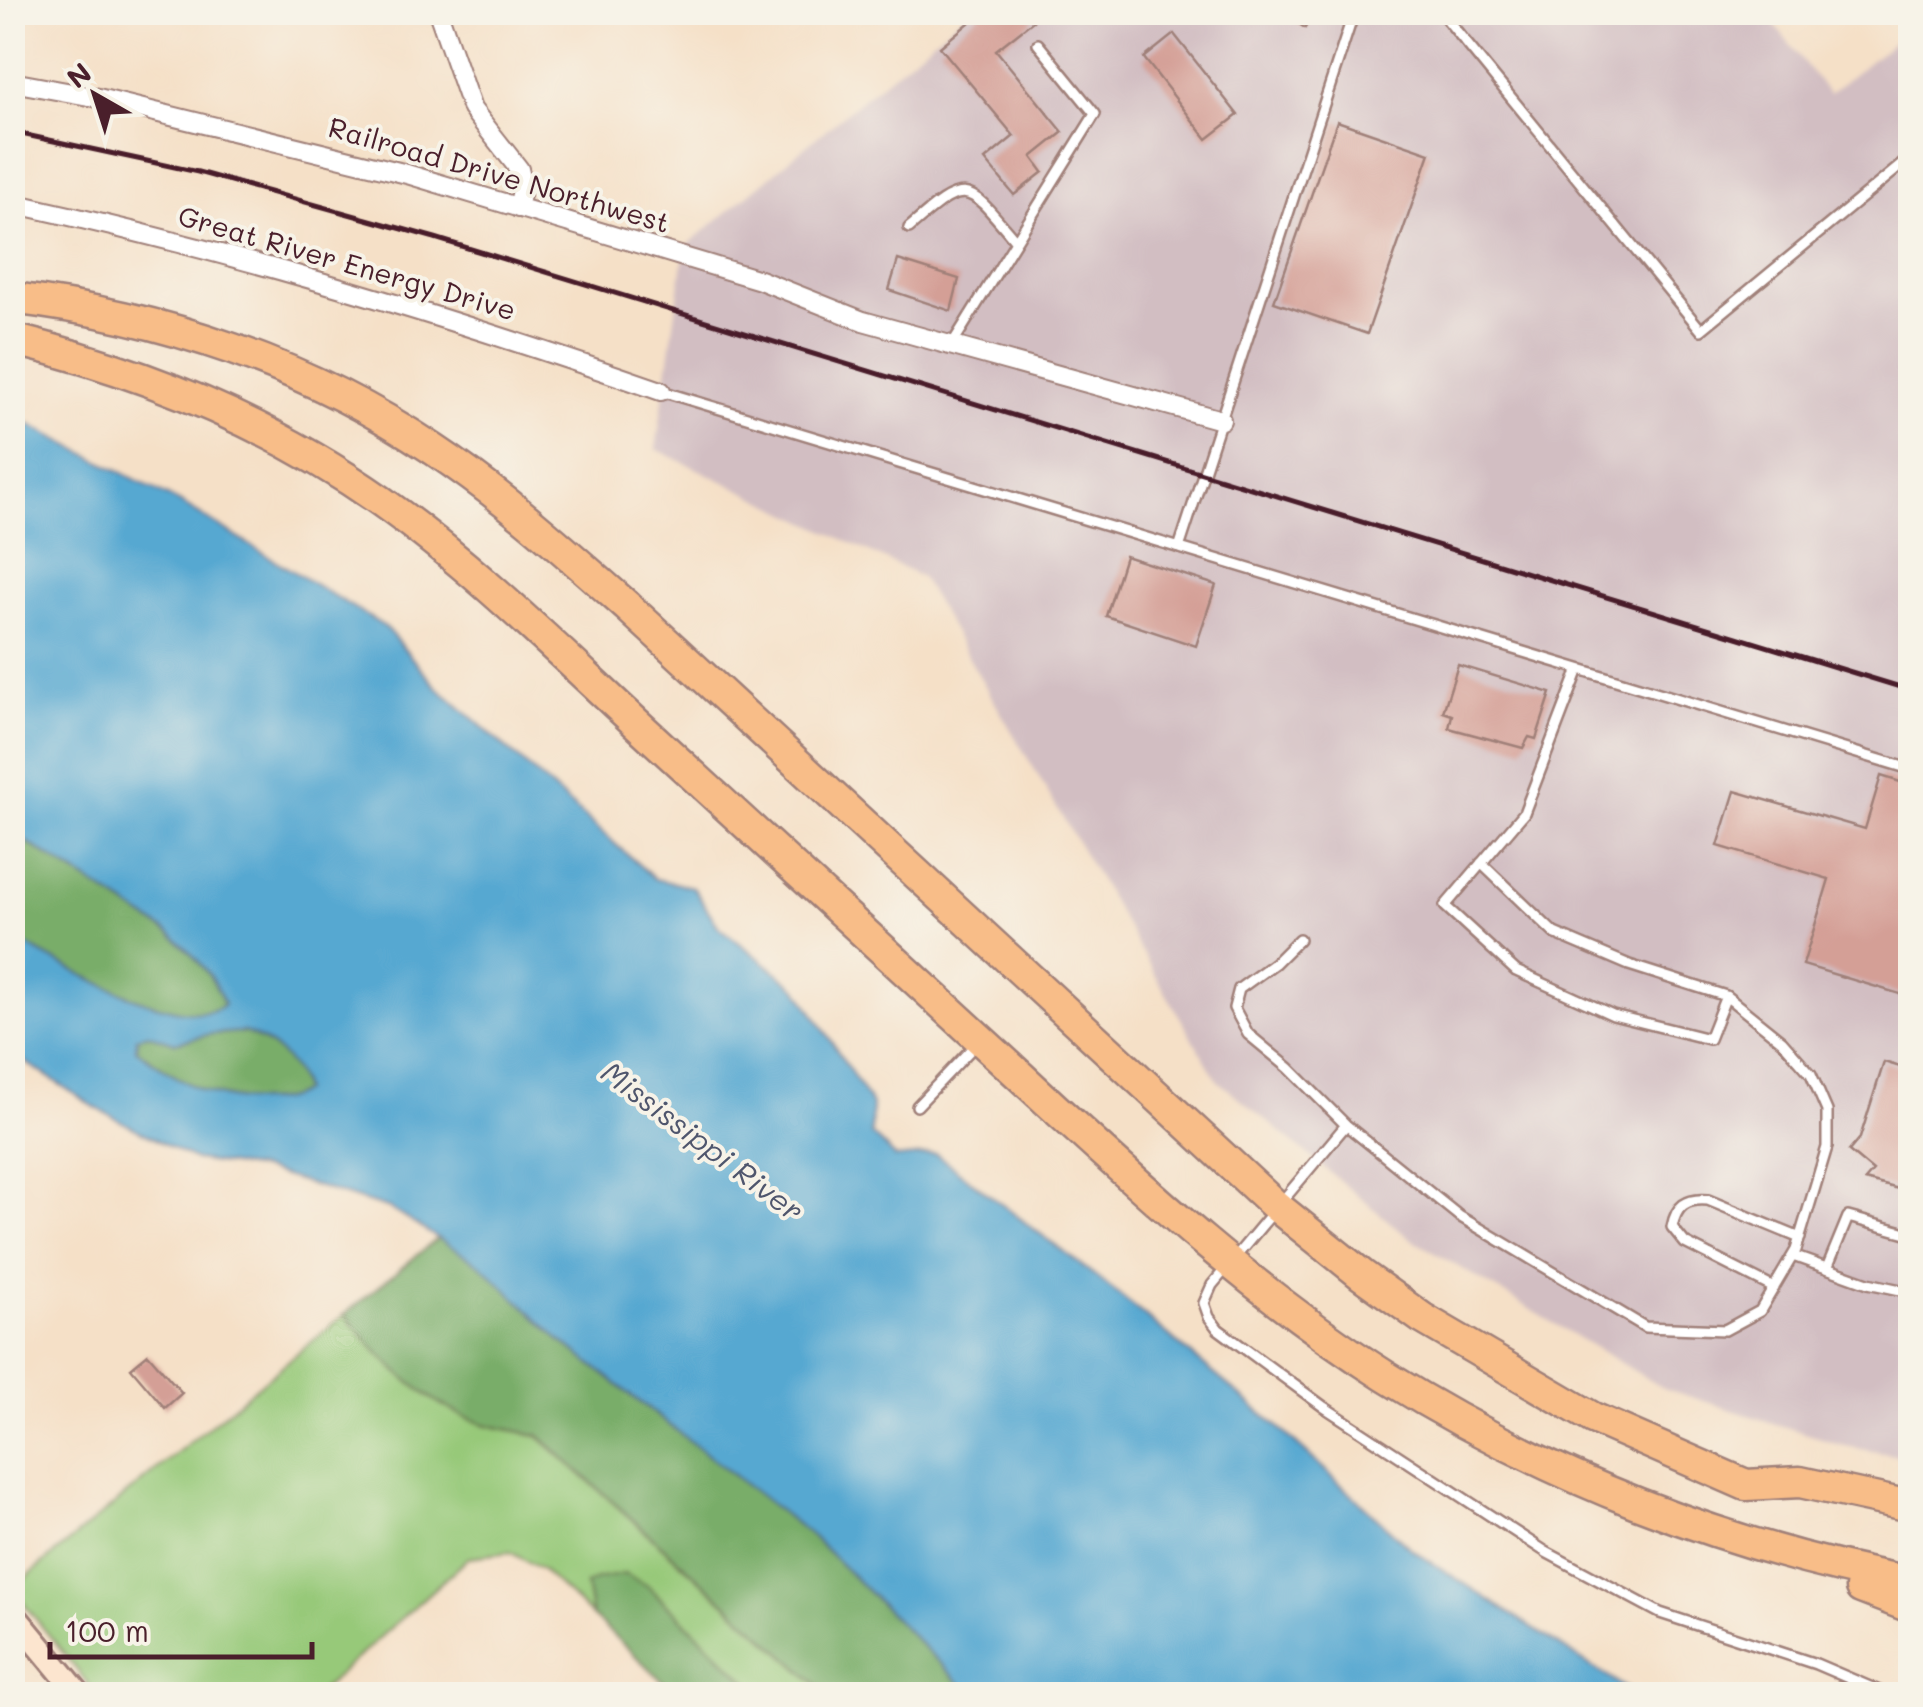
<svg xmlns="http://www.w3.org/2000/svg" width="1923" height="1707" font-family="Mali,sans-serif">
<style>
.industrial{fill:#d2bec2}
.green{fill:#97c979;stroke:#707452;stroke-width:2.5}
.forest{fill:#79ad69;stroke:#62664a;stroke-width:2.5}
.water{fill:#56a8d1;stroke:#50647e;stroke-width:2.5;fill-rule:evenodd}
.building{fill:#d49f96}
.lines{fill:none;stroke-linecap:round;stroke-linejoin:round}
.lane-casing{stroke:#a08079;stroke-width:14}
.street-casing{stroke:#a08079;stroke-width:22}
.secondary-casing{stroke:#a08079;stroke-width:28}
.highway-casing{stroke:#a08079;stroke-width:35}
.lane{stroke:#fff;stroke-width:9}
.street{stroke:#fff;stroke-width:18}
.secondary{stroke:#fce5cf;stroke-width:22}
.highway{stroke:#f8bd88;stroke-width:30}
.rail{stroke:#4a1f2b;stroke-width:5}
.labels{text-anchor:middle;stroke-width:8;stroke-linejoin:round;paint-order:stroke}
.street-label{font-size:28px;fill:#4a1f2b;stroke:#f7f3e8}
.water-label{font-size:30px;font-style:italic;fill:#4f566d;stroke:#f7f3e8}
</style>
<rect width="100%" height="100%" fill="#f7f3e8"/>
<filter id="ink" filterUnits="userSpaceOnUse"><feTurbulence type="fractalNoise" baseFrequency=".01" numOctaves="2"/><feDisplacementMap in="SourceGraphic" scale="20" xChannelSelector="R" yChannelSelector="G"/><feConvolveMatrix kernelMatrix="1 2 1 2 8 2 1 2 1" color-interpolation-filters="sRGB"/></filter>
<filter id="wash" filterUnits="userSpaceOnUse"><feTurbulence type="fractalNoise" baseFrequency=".0048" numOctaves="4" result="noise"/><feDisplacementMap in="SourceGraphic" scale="40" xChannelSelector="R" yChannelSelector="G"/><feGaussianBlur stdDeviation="2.25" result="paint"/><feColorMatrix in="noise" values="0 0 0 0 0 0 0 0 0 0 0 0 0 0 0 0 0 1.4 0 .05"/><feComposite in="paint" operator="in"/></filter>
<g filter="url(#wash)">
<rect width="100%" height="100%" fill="#f5e0c7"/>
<!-- industrial -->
<path class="industrial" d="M966,13h799l64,81 81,-65v1429l-65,-12 -182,-58 -255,-151 -191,-157 -296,-503 -265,-128 29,-202z"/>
<!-- green -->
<path class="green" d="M345,1314c36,46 82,92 139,110 17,5 36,7 53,11l291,259h-68l-112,-108 -62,-1 6,31 -50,-46 -32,-18 -41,5 -152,137h-221l-84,-105z"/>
<!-- forest -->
<path class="forest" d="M12,833l159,101c24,21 42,40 53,70 -37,35 -174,-45 -211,-66z
M244,1032c27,9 53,30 59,59 -22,16 -66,10 -92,2 -27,-7 -52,-29 -75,-43l1,-13 11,-3 27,9 35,-9z
M438,1238l44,27 78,75 252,196 159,158h-143l-290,-259c-18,-4 -37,-6 -54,-11 -56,-18 -103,-64 -139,-110z
M624,1574l24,12 112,108h-83l-85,-78 -6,-31 11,-6z"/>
<!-- water -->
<path class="water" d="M13,416l166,86 206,125 52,60 218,192 38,8 25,39 80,63 74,116 -1,29 25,24 40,-4 175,134 166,138 134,123 223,145h-663l-159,-158 -252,-196 -79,-75 -91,-56 -129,-40 -66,-9 -99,-52 -83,-54v-116c37,20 175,101 211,66 -11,-30 -30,-49 -53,-70l-158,-101zM244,1032c27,9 53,31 59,59 -22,16 -67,10 -92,2 -27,-8 -53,-28 -75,-43l1,-13 11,-3 27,9 35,-9z"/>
<g id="blocks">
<!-- building -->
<path class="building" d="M982,12h44l7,9 -37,29 67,82 -31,25 11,15 -29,23 -29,-35 29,-24 -74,-89z
M1281,12h34l-10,16z
M1174,34l64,81 -31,24 -63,-81z
M1337,121l93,32 -63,181 -93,-32z
M898,260l61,19 -8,32 -62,-21z
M1125,556l91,29 -20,61 -90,-30z
M1458,665l93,28 -15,46 -7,-2 -6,11 -74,-20 3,-13 -9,-3z
M1881,776l29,9v212l-107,-32 26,-86 -111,-33 17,-55 130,38z
M1884,1062l26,8v122l-45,-12 8,-9 -24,-20 11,-13z
M148,1354l34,39 -17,15 -34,-40z"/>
</g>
</g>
<g filter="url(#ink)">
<use href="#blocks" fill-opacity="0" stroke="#a08079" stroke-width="2.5"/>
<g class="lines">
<defs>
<path id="lane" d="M1441,12l260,318 209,-172
M909,228c58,-51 58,-45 106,12
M951,346l144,-232 -57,-70
M661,391l1249,378
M1179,548l175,-536
M1481,863l73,70 75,32 97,31
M1299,939l-24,24 -36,26 -5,19 14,26 41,34 57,57 113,91 186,111 80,3 35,-19 36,-61 31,-103v-36l-16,-37 -29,-33 -56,-45 -17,43 -96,-24 -97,-44 -71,-65 79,-93 55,-144
M917,1106l61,-64
M1346,1125l-134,160 -8,18 5,14 9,12 106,78 222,145 114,61 156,51 70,30
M1793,1256l75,27 42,9
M1827,1268l21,-51 62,17
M1774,1288l-89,-45 -13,-16c4,-21 14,-29 36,-27l92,38"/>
<path id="street" d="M438,12l34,97 47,60 4,17 -5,22
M12,82l82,15 313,77 353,106 103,41 358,99
M12,203c220,48 437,114 649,188"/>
<path id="secondary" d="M12,1613l67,81"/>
<path id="highway" d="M12,298c150,18 296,67 421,151 71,47 133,103 196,159l647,598 86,69 60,43 171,100 153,67 54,-3 110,24
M12,339c133,33 257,83 369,162 101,72 188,161 279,244 120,109 239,219 358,329 117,108 233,217 367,302 159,100 340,171 525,206
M1861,1588l49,19"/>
</defs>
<!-- lane casing -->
<use href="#lane" class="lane-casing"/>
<!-- street casing -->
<use href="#street" class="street-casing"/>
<!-- secondary casing -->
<use href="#secondary" class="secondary-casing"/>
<!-- highway casing -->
<use href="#highway" class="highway-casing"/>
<!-- lane -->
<use href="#lane" class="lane"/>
<!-- street -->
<use href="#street" class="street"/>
<!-- secondary -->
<use href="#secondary" class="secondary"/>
<!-- highway -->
<use href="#highway" class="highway"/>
<!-- rail -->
<path class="rail" d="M12,132l186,40 237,66 1475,452"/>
</g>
</g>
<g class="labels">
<!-- street labels -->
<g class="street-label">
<text transform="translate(499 175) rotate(16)" y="10">Railroad Drive Northwest</text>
<text transform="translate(347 263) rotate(16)" y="10">Great River Energy Drive</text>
</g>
<!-- water labels -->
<g class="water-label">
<text transform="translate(702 1142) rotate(37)" y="10">Mississippi River</text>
</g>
</g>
<!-- margin -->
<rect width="1923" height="1707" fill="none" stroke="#f7f3e8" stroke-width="50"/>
<!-- north arrow -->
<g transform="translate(95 95) rotate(321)" stroke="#f7f3e8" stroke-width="8" paint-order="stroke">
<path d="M0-8L18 38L0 25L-18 38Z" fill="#4a1f2b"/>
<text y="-15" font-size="28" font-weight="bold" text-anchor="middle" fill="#4a1f2b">N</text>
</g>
<!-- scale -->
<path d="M50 1642v15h262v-15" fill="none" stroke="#4a1f2b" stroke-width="5"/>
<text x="65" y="1642" font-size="30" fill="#4a1f2b" stroke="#f7f3e8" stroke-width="8" paint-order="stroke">100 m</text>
</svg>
